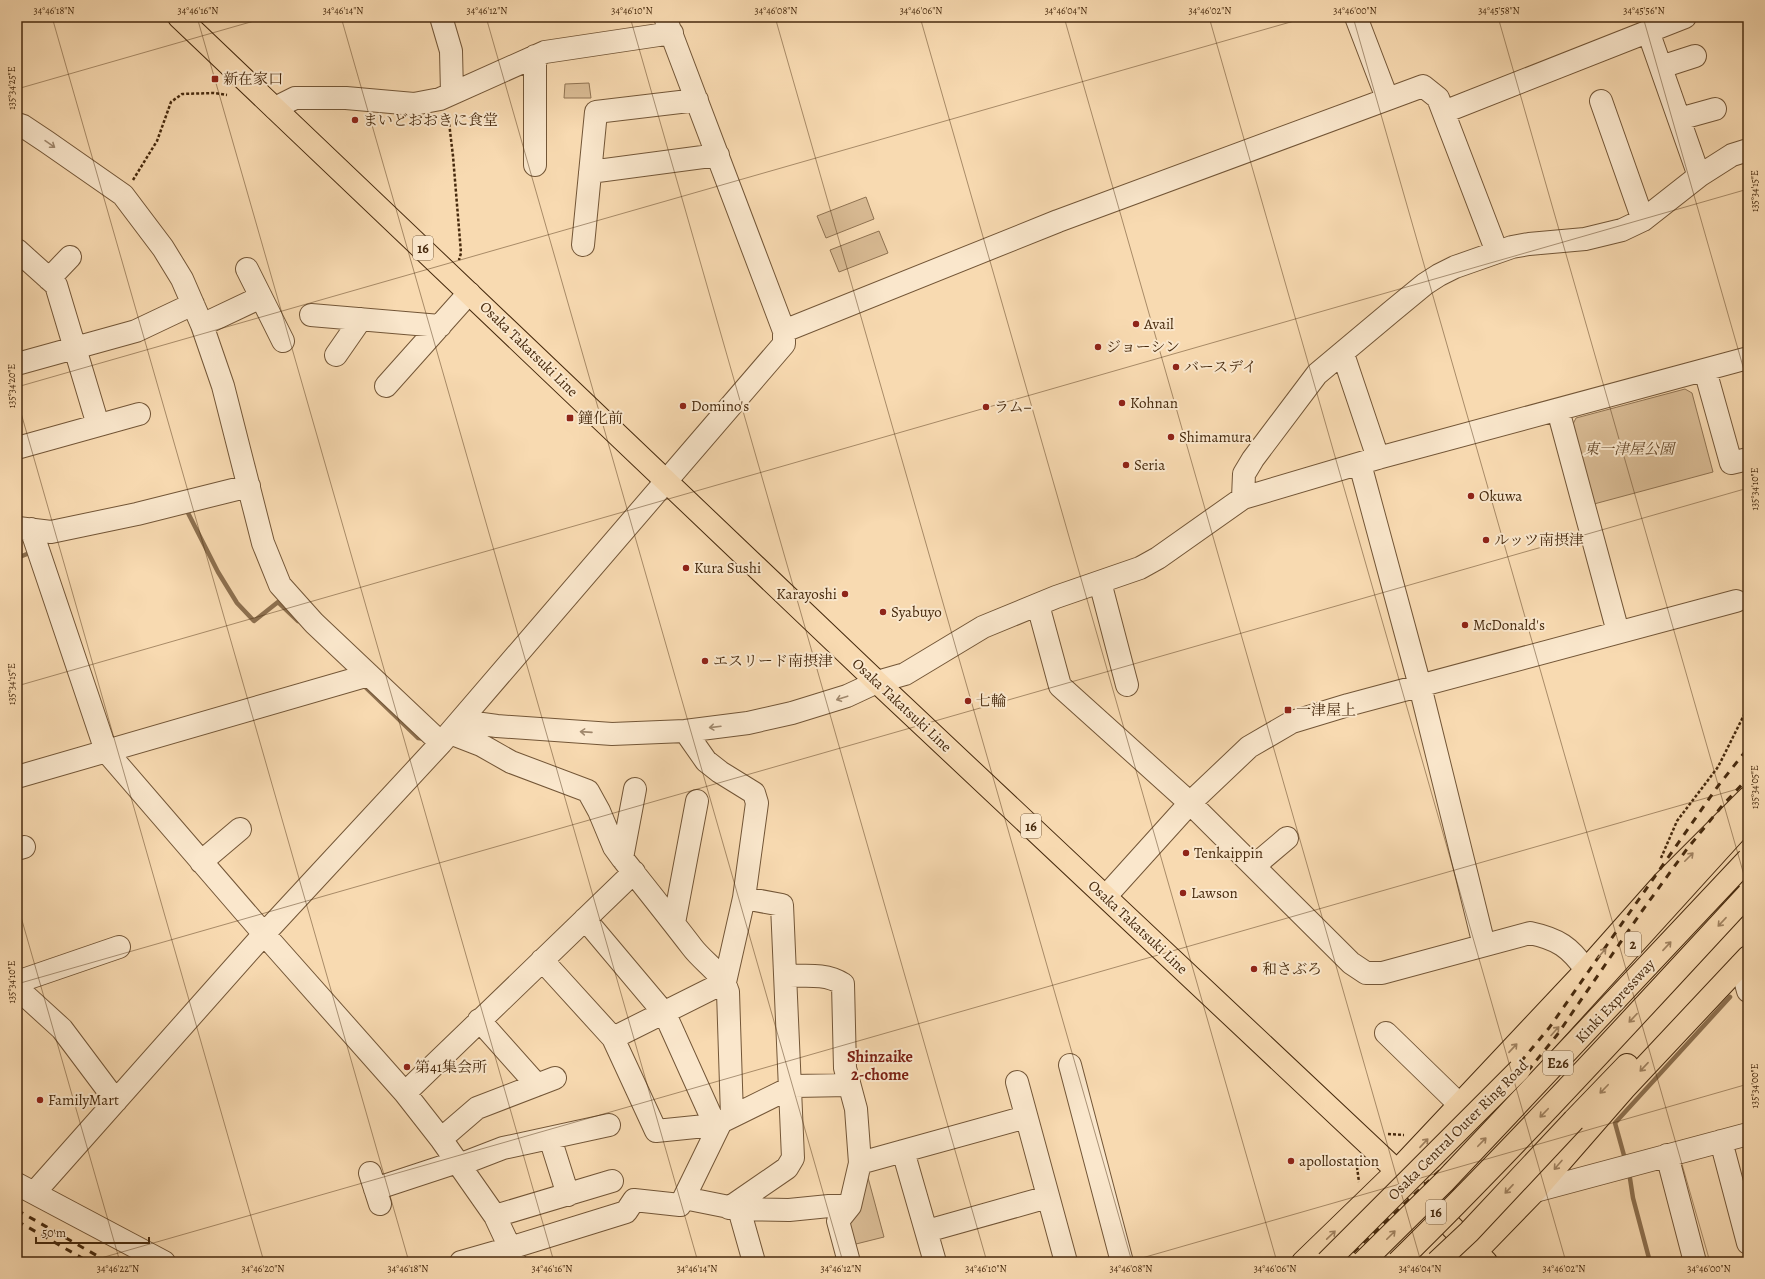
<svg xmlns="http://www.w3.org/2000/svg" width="1765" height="1279" font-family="Alegreya,'Noto Serif JP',serif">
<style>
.green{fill:#dabc95;stroke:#907352}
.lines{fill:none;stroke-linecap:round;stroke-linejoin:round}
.stream{stroke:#8d704f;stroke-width:4.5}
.minor-casing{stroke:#735637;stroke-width:24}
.major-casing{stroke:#472a0e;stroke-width:24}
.path{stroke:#472a0e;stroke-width:2.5;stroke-dasharray:3 2;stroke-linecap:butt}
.minor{stroke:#fae7cc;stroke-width:22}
.major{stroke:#f8dab1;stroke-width:22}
.rail{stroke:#472a0e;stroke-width:3;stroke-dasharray:7 7;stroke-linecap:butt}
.major-bridge-casing{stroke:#472a0e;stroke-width:24;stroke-linecap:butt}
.highway-bridge-casing{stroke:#472a0e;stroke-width:24;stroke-linecap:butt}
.major-bridge{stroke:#f8dab1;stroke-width:22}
.highway-bridge{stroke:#f8dab1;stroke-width:22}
.oneway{stroke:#a0886d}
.oneway2{stroke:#a08260}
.ticks{fill:none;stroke:#472a0e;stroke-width:1;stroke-opacity:0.45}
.poi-dot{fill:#8f2418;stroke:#fae7cc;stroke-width:1.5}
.labels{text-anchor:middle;stroke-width:4;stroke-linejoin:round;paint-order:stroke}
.shield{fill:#fae7cc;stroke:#7d6347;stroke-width:1}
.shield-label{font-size:14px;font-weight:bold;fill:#472a0e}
.poi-label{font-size:15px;fill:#472a0e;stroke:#fae7cc;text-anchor:start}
.street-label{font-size:15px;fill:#472a0e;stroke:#fae7cc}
.park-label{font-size:15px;font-style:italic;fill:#644729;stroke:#fae7cc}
.neighbourhood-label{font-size:16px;font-weight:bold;fill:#7a1f14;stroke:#fae7cc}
.neatline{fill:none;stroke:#472a0e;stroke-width:1.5}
.ticks-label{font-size:10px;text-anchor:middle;fill:#472a0e}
</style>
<rect width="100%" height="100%" fill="#f8dab1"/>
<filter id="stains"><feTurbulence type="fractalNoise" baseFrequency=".005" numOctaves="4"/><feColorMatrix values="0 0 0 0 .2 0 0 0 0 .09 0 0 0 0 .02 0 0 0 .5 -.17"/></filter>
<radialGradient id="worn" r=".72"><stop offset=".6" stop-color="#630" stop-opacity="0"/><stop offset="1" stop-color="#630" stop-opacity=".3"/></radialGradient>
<!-- green -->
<path class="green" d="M589,83l2,15h-27l1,-14z
M866,197l8,22 -48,19 -9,-22z
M879,231l9,22 -49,19 -9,-22z
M1685,389l7,4 21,79 -119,32 -22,-78 4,-8z
M867,1174l17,63 -32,8 -7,-24z"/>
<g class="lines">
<!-- stream -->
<path class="stream" d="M184,510l2,-1 32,63 19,31 17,18 24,-19 20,19
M17,558l15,-6
M362,684l56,54 7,1
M1625,1159l-10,-36 115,-126
M1629,1172l4,26 17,64"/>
<defs>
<path id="minor" d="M441,17l10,34 1,42
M1356,17l31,81
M1648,31l51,145
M535,56v109
M1661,67l34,-11
M1601,101l42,119
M275,108l20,-10h51l68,6 26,-5 105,-47 127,-19
M1444,112l241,-95
M1679,119l36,-10
M17,124l6,2 24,16 76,53 40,53 19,31 20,46 21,61 40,157 17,42 34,38 127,120
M590,172l128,-17
M583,245l13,-133 101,-12
M17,250l39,35 42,140
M247,269l36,72
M49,279l21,-22
M311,315l129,11
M202,325l59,-28
M784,331l274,-110 365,-135 15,12 59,154
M1343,354l35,104
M336,355l25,-36
M17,364l119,-33 57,-27
M1705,370l26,93 17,-4
M386,386l83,-93
M1558,410l60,222
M17,448l122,-34
M1360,464l60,222 64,259
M1243,498l1,-24 9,-15 64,-85 74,-62 34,-28 14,-9 16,-8 57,-20 17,-3 56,-5 37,-9 21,-10 56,-44 33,-21 16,-5
M18,528l33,4 86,-18 112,-28
M31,529l75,222 158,183 141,159 36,46 54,77 15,32 -49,14
M1100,582l27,103
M1038,605l22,81 130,117 161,160 15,10h16l148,-40c28,6 40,14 56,37
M460,721l37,5 115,8 73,-3 63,-8 44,-10 55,-17 30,-14 28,-8 78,-47 73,-30 84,-29 18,-10 85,-60 135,-40 370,-100
M450,733l31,12 30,17 77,29 11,20 15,36 8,11c23,29 47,59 70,89 12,16 30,25 36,45l4,124
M17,777l352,-102
M17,849l7,-2
M622,858l13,-69
M201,862l39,-33
M1254,866l33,-28
M1106,896l84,-93 59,-56 43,-25 56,-17 388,-104
M585,919l80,95 50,111
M674,923l23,-122
M542,960l71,78 43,93 59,-6 79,-39 55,-1
M1741,965l7,26
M786,976c20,0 40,-3 57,8l2,84 11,41 4,54 -10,43 -12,15 11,41
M17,982l102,-35
M17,988l45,41 54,72
M479,1020l58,65
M1386,1033l74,72
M613,1038l112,-56 19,-84 13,-95 -3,-10 -34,-21 -14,-11 -21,-30
M1070,1065l52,197
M1017,1082l49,180
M405,1093l229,-221
M550,1138l18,57
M441,1139l36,-31 78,-30
M1721,1141l27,102
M903,1151l32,111
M1667,1155l28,107
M860,1163l166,-46
M459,1165l44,-17 106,-23
M370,1173l10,31
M17,1184l147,78
M375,1189l82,-27
M1535,1191l213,-57
M34,1193l230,-259 177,-191 343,-399v-13l-119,-314
M684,1198l37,-76
M729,1208l58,-40 6,-10 -11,-253 -38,-7
M739,1209l15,53
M495,1216l117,-35
M927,1231l121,-34
M515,1262l-5,-14 116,-36 8,-12 46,5 4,-7 55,11 50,1 40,-4h21"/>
<path id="major" d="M179,17l698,665 520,489 89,91
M1519,1070l229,-252
M1574,1120l53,-55
M1303,1262l94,-91 189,-201 78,-88 84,-84
M1466,1262l69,-71 89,-102 124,-132"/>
</defs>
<!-- minor casing -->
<use href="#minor" class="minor-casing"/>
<!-- major casing -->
<use href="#major" class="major-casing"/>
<!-- path -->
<path class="path" d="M448,114l5,42 8,97 -2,7
M133,180l24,-39 14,-39 11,-8 32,-1 13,2
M1661,858l16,-37 41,-54 30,-60
M1388,1134l16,1
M1357,1167l2,15"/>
<!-- minor -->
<use href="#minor" class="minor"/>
<!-- major -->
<use href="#major" class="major"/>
<!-- rail -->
<path class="rail" d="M17,1210l91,52
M17,1221l72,41
M1325,1262l138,-131 86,-103 169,-242 30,-38
M1343,1262l128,-121 86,-106 85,-124 45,-62 35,-43 26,-28"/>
<defs>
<path id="major-bridge" d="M1327,1262l192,-192
M1437,1262l32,-30 105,-112"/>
<path id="highway-bridge" d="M1363,1262l81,-80 304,-323
M1398,1262c121,-119 235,-244 350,-368"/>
</defs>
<!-- major-bridge casing -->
<use href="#major-bridge" class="major-bridge-casing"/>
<!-- highway-bridge casing -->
<use href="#highway-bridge" class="highway-bridge-casing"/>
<!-- major-bridge -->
<use href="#major-bridge" class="major-bridge"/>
<!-- highway-bridge -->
<use href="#highway-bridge" class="highway-bridge"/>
</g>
<!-- one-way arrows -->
<defs><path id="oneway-shaft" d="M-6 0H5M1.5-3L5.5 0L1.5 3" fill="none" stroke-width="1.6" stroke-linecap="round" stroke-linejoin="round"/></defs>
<g class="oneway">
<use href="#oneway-shaft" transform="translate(50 144) rotate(35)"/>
<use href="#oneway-shaft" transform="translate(842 698) rotate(162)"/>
<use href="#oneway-shaft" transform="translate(715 727) rotate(173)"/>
<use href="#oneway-shaft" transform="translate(586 732) rotate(-176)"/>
</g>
<g class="oneway2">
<use href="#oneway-shaft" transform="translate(1689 857) rotate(-45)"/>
<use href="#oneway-shaft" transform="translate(1722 922) rotate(133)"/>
<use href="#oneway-shaft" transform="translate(1667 946) rotate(-47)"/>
<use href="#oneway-shaft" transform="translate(1602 953) rotate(-49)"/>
<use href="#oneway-shaft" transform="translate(1633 1018) rotate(133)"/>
<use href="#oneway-shaft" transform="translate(1555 1031) rotate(-48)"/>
<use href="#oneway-shaft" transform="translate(1513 1048) rotate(-47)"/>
<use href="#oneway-shaft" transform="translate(1644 1067) rotate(133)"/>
<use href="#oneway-shaft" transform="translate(1604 1089) rotate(134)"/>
<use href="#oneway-shaft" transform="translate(1544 1113) rotate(134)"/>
<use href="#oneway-shaft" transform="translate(1482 1142) rotate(-46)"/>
<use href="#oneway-shaft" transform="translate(1424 1143) rotate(-47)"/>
<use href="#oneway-shaft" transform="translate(1558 1165) rotate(131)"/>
<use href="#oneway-shaft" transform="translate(1509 1189) rotate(133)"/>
<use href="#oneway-shaft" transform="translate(1331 1235) rotate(-44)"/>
<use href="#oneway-shaft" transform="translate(1391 1235) rotate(-45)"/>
</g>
<!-- ticks -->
<path class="ticks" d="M52,17l357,1245M197,17l357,1245M341,17l357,1245M486,17l357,1245M630,17l357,1245M775,17l357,1245M920,17l357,1245M1064,17l357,1245M1209,17l357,1245M1353,17l357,1245M1498,17l250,872M1643,17l105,367M17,89l251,-72M17,387l1291,-370M17,399l247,863M17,686l1731,-497M17,903l103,359M17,984l1731,-496M87,1262l1661,-476M1128,1262l620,-178"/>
<!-- markers -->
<g class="poi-dot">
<rect x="211" y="75" width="8" height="8" rx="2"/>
<circle cx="355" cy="120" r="4"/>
<circle cx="1136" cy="324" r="4"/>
<circle cx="1098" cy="347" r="4"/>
<circle cx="1176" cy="367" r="4"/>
<circle cx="1122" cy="403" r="4"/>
<circle cx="683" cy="406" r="4"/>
<circle cx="986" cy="407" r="4"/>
<rect x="566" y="414" width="8" height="8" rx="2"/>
<circle cx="1171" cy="437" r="4"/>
<circle cx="1126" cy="465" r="4"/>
<circle cx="1471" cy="496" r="4"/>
<circle cx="1486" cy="540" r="4"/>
<circle cx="686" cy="568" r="4"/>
<circle cx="845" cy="594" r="4"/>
<circle cx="883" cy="612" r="4"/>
<circle cx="1465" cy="625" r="4"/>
<circle cx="705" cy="661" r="4"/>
<circle cx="968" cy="701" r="4"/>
<rect x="1284" y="706" width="8" height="8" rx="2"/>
<circle cx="1186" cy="853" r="4"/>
<circle cx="1183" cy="893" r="4"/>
<circle cx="1254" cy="969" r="4"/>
<circle cx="407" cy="1067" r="4"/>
<circle cx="40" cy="1100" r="4"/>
<circle cx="1291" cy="1161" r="4"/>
</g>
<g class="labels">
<!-- shield labels -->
<g class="shield">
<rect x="413" y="236" width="20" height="24" rx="3"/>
<rect x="1021" y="814" width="20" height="24" rx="3"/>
<rect x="1625" y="932" width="16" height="24" rx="3"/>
<rect x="1543" y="1051" width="30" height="24" rx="3"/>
<rect x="1426" y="1200" width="20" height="24" rx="3"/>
</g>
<g class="shield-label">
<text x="423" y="253">16</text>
<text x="1031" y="831">16</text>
<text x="1633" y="949">2</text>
<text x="1558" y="1068">E26</text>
<text x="1436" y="1217">16</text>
</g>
<!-- poi labels -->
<g class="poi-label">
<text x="223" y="84">新在家口</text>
<text x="363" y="125">まいどおおきに食堂</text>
<text x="1144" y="329">Avail</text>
<text x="1106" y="352">ジョーシン</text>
<text x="1184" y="372">バースデイ</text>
<text x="1130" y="408">Kohnan</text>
<text x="691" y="411">Domino's</text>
<text x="994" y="412">ラム−</text>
<text x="578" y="423">鐘化前</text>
<text x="1179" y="442">Shimamura</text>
<text x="1134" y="470">Seria</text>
<text x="1479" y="501">Okuwa</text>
<text x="1494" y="545">ルッツ南摂津</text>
<text x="694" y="573">Kura Sushi</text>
<text x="837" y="599" text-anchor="end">Karayoshi</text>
<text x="891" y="617">Syabuyo</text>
<text x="1473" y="630">McDonald's</text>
<text x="713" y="666">エスリード南摂津</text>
<text x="976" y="706">七輪</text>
<text x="1296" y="715">一津屋上</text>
<text x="1194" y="858">Tenkaippin</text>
<text x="1191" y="898">Lawson</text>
<text x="1262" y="974">和さぶろ</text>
<text x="415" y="1072">第41集会所</text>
<text x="48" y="1105">FamilyMart</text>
<text x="1299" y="1166">apollostation</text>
</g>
<!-- street labels -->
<g class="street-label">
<text transform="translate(529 349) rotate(44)" y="5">Osaka Takatsuki Line</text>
<text transform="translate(902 705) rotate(43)" y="5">Osaka Takatsuki Line</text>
<text transform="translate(1138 927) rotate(43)" y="5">Osaka Takatsuki Line</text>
<text transform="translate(1615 1001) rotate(-47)" y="5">Kinki Expressway</text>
<text transform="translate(1458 1130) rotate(-45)" y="5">Osaka Central Outer Ring Road</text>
</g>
<!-- park labels -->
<g class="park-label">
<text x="1629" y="454">東一津屋公園</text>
</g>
<!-- neighbourhood labels -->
<g class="neighbourhood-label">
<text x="880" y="1062">Shinzaike<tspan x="880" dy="18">2-chome</tspan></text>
</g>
</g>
<!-- margin -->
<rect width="1765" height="1279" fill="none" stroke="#f8dab1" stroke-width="44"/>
<!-- scale -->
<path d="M36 1237v6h113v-6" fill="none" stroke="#472a0e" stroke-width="2"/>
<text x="42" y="1237" font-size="12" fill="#472a0e" stroke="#fae7cc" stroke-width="3" paint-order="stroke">50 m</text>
<rect x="22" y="22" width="1721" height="1235" class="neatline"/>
<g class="ticks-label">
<text x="54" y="14">34°46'18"N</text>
<text x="198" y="14">34°46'16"N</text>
<text x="343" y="14">34°46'14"N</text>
<text x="487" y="14">34°46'12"N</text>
<text x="632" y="14">34°46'10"N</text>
<text x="776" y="14">34°46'08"N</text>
<text x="921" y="14">34°46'06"N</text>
<text x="1066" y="14">34°46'04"N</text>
<text x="1210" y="14">34°46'02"N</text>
<text x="1355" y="14">34°46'00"N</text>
<text x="1499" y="14">34°45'58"N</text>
<text x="1644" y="14">34°45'56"N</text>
<text transform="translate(11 88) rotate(-90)" y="4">135°34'25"E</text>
<text transform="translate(1754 191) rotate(-90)" y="4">135°34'15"E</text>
<text transform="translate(11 386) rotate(-90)" y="4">135°34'20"E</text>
<text transform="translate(1754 489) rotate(-90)" y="4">135°34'10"E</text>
<text transform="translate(11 684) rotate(-90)" y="4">135°34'15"E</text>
<text transform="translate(1754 787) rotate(-90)" y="4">135°34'05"E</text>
<text transform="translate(11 982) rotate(-90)" y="4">135°34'10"E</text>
<text transform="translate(1754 1086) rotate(-90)" y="4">135°34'00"E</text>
<text x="118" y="1272">34°46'22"N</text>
<text x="263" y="1272">34°46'20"N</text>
<text x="408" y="1272">34°46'18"N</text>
<text x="552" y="1272">34°46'16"N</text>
<text x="697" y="1272">34°46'14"N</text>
<text x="841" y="1272">34°46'12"N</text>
<text x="986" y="1272">34°46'10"N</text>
<text x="1131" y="1272">34°46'08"N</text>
<text x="1275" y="1272">34°46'06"N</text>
<text x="1420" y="1272">34°46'04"N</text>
<text x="1564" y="1272">34°46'02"N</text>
<text x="1709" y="1272">34°46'00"N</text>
</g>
<rect width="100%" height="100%" filter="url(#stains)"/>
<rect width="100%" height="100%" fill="url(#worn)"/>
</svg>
